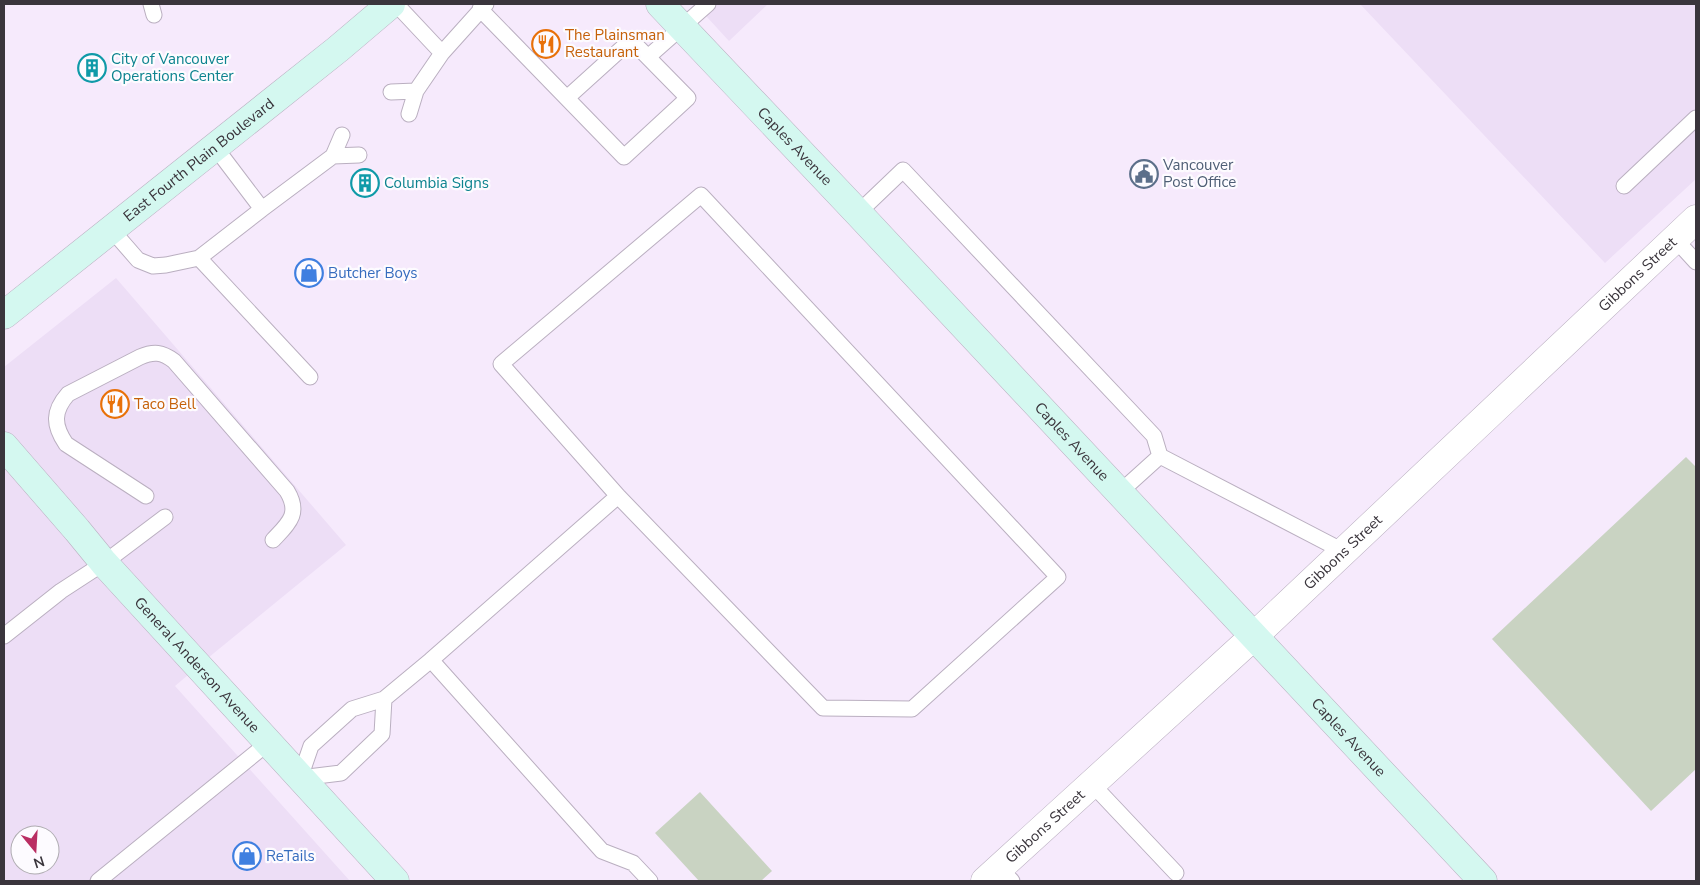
<svg xmlns="http://www.w3.org/2000/svg" width="1700" height="885" font-family="'Nunito Sans',sans-serif">
<style>
.built{fill:#eddef6;fill-rule:evenodd}
.green{fill:#c9d3c2}
.lines{fill:none;stroke-linecap:round;stroke-linejoin:round}
.lane-casing{stroke:#baafc0;stroke-width:17}
.street-casing{stroke:#baafc0;stroke-width:29}
.secondary-casing{stroke:#baafc0;stroke-width:29}
.lane{stroke:#fff;stroke-width:15}
.street{stroke:#fff;stroke-width:28}
.secondary{stroke:#d4f8f0;stroke-width:28}
.labels{text-anchor:middle;stroke-width:4.5;stroke-linejoin:round;paint-order:stroke}
.food-label{font-size:15px;fill:#c56008;stroke:#fdfbff;text-anchor:start}
.culture-label{font-size:15px;fill:#0d838f;stroke:#fdfbff;text-anchor:start}
.street-label{font-size:15px;fill:#3a353c;stroke:#fdfbff}
.service-label{font-size:15px;fill:#4e5e75;stroke:#fdfbff;text-anchor:start}
.shop-label{font-size:15px;fill:#366cbe;stroke:#fdfbff;text-anchor:start}
</style>
<rect width="100%" height="100%" fill="#f6eafc"/>
<!-- built -->
<path class="built" d="M695,4h73l-39,37z
M1360,4h336v175l-91,84z
M116,278l230,267 -132,108 -39,33 175,195h-346v-514zM20,835h30v30h-30z"/>
<!-- green -->
<path class="green" d="M1686,457l10,10v302l-45,42 -159,-172z
M700,792l72,79 -11,10h-62l-44,-48z"/>
<g class="lines">
<defs>
<path id="lane" d="M151,4l3,11
M480,9l144,148 64,-59 -57,-58 -63,57
M442,53l44,-49
M648,57l60,-53
M391,92l25,-1 26,-38 -46,-49
M409,114l7,-23
M333,156l26,-1
M1624,186l72,-68
M701,195l357,382 -146,132 -89,-1 -205,-212 -117,-132z
M262,209l71,-53 9,-21
M858,213l45,-43 251,266 6,20 -41,37
M111,229l27,31 15,6 13,-1 33,-7 63,-49 -47,-62
M1675,239l21,23
M199,258l111,119
M1160,456l183,95
M146,496l-80,-52c-13,-19 -13,-33 2,-50l72,-37c14,-6 22,-5 34,4l113,130c14,23 1,33 -14,49
M618,496l-187,164 171,191 31,12 17,18
M4,636l57,-45 43,-28 61,-46
M384,699l-2,35 -41,39 -41,5 11,-32 41,-37 32,-10 47,-39
M1092,784l84,89
M1000,868l12,13
M98,881l170,-138"/>
<g id="street">
<path id="s1" d="M985,881l268,-244 443,-418"/>
</g>
<g id="secondary">
<path id="s2" d="M660,4l198,209 625,668"/>
<path id="s3" d="M4,315l334,-266 53,-45"/>
<path id="s4" d="M4,446l73,84 27,33 291,318"/>
</g>
</defs>
<!-- lane casing -->
<use href="#lane" class="lane-casing"/>
<!-- street casing -->
<use href="#street" class="street-casing"/>
<!-- secondary casing -->
<use href="#secondary" class="secondary-casing"/>
<!-- lane -->
<use href="#lane" class="lane"/>
<!-- street -->
<use href="#street" class="street"/>
<!-- secondary -->
<use href="#secondary" class="secondary"/>
</g>
<!-- icons -->
<defs>
<symbol id="restaurant-ring" viewBox="-11 -11 22 22"><circle r="9.5" fill="#fdfbff" stroke="#e8710a" stroke-width="1.5"/><path d="M-5-6h1v4h1v-4h1v4h1v-4h1v5L-1.5 .5V6h-2V.5L-5-1ZM5-6V6H3V1.5H1.5Q1.5-4 5-6Z" fill="#e8710a"/></symbol>
<symbol id="building-ring" viewBox="-11 -11 22 22"><circle r="9.5" fill="#fdfbff" stroke="#0f9aa8" stroke-width="1.5"/><path d="M-4-6H4V6H1V3H-1V6H-4ZM-2.5-4.3h1.7v1.8h-1.7ZM.8-4.3h1.7v1.8H.8ZM-2.5-1h1.7V.8h-1.7ZM.8-1h1.7V.8H.8Z" fill="#0f9aa8"/></symbol>
<symbol id="civic-ring" viewBox="-11 -11 22 22"><circle r="9.5" fill="#fdfbff" stroke="#5c6f8a" stroke-width="1.5"/><path d="M-.6-6.5H3V-4.5H.6V-3L4-1V1h2V6H-6V1h2V-1L-.6-3ZM-1.2 2.5V6h2.4V2.5Z" fill="#5c6f8a"/></symbol>
<symbol id="shop-ring" viewBox="-11 -11 22 22"><circle r="9.5" fill="#fdfbff" stroke="#3f7fe0" stroke-width="1.5"/><path d="M-5-2.5h2.3a2.7 3.5 0 0 1 5.4 0H5L5.5 6h-11ZM-1.5-2.5h3a1.5 2.3 0 0 0-3 0Z" fill="#3f7fe0"/></symbol>
</defs>
<g fill-rule="evenodd">
<use href="#restaurant-ring" x="530" y="28" width="32" height="32"/>
<use href="#building-ring" x="76" y="52" width="32" height="32"/>
<use href="#civic-ring" x="1128" y="158" width="32" height="32"/>
<use href="#building-ring" x="349" y="167" width="32" height="32"/>
<use href="#shop-ring" x="293" y="257" width="32" height="32"/>
<use href="#restaurant-ring" x="99" y="388" width="32" height="32"/>
<use href="#shop-ring" x="231" y="840" width="32" height="32"/>
</g>
<g class="labels">
<!-- food labels -->
<g class="food-label">
<text x="565" y="40">The Plainsman<tspan x="565" dy="17">Restaurant</tspan></text>
<text x="134" y="409">Taco Bell</text>
</g>
<!-- culture labels -->
<g class="culture-label">
<text x="111" y="64">City of Vancouver<tspan x="111" dy="17">Operations Center</tspan></text>
<text x="384" y="188">Columbia Signs</text>
</g>
<!-- street labels -->
<g class="street-label">
<text dy="5" stroke="none"><textPath href="#s2" startOffset="196">Caples Avenue</textPath></text>
<text dy="5" stroke="none"><textPath href="#s3" startOffset="249">East Fourth Plain Boulevard</textPath></text>
<text dy="5" stroke="none"><textPath href="#s1" startOffset="891">Gibbons Street</textPath></text>
<text dy="5" stroke="none"><textPath href="#s2" startOffset="601">Caples Avenue</textPath></text>
<text dy="5" stroke="none"><textPath href="#s1" startOffset="486">Gibbons Street</textPath></text>
<text dy="5" stroke="none"><textPath href="#s4" startOffset="292">General Anderson Avenue</textPath></text>
<text dy="5" stroke="none"><textPath href="#s2" startOffset="1006">Caples Avenue</textPath></text>
<text dy="5" stroke="none"><textPath href="#s1" startOffset="81">Gibbons Street</textPath></text>
</g>
<!-- service labels -->
<g class="service-label">
<text x="1163" y="170">Vancouver<tspan x="1163" dy="17">Post Office</tspan></text>
</g>
<!-- shop labels -->
<g class="shop-label">
<text x="328" y="278">Butcher Boys</text>
<text x="266" y="861">ReTails</text>
</g>
</g>
<!-- border -->
<rect width="1700" height="885" fill="none" stroke="#3a353c" stroke-width="10"/>
<!-- north arrow -->
<g transform="translate(35 850) rotate(162)"><circle r="24" fill="#fdfbff" stroke="#afacb1"/>
<path d="M0-4L9 19L0 12L-9 19Z" fill="#ba2e63"/>
<text y="-8" font-size="14" font-weight="bold" text-anchor="middle" fill="#3a353c">N</text>
</g>
</svg>
